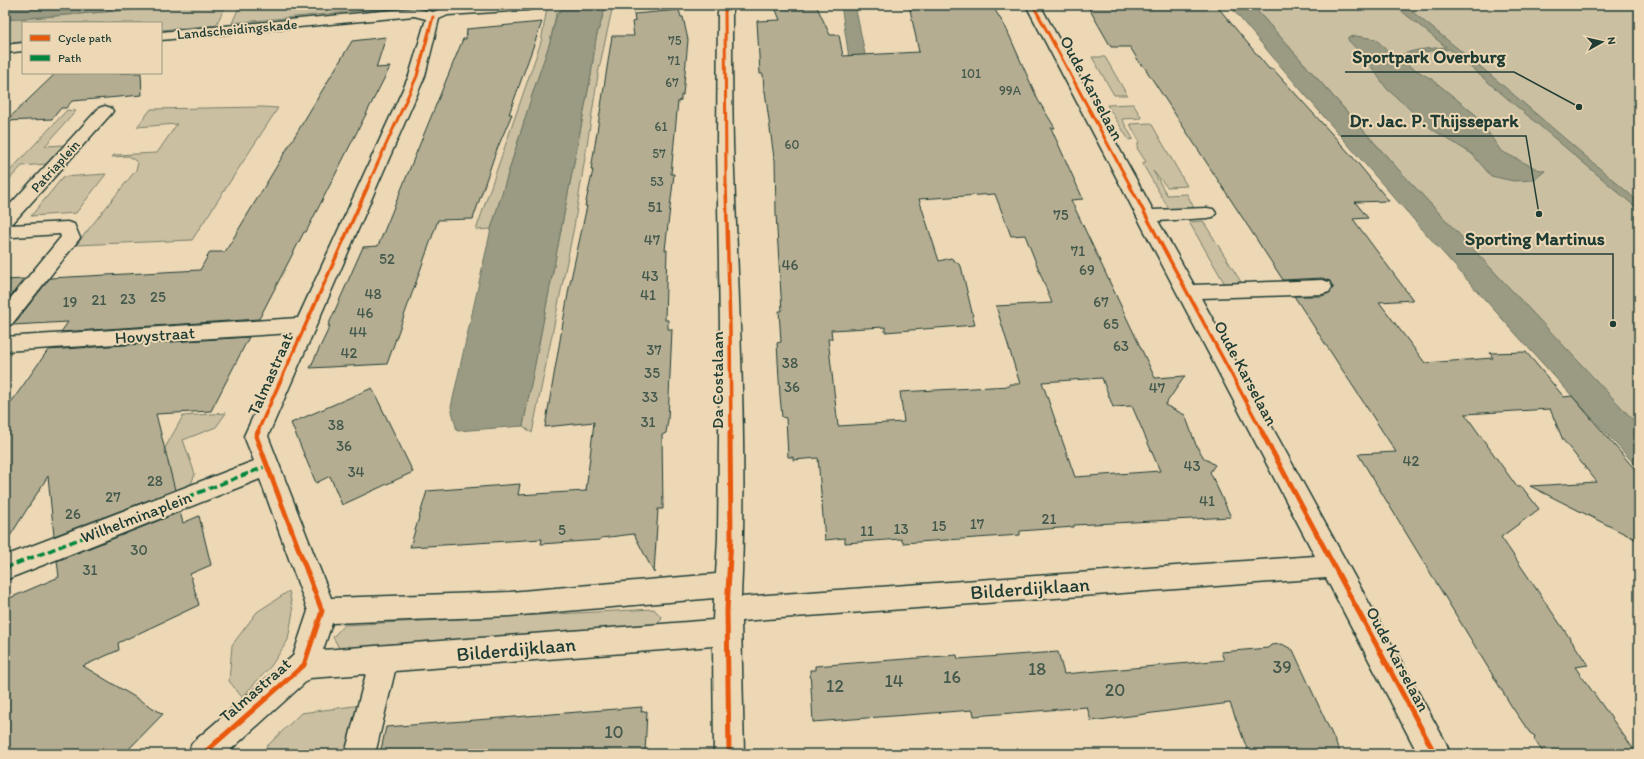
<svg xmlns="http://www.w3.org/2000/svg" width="1644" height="759" font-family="Itim,sans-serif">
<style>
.green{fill:#cbbfa1;stroke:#757e6a}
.water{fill:#9b9b83;stroke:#697563}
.building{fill:#b4ad92;stroke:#1f3d34;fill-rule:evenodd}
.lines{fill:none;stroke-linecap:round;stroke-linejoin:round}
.minor-casing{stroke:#1f3d34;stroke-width:3}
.minor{fill:#edd8b6;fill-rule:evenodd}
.quiet{stroke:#00873e;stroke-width:3.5;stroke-dasharray:8 3.5;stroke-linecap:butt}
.cycleway-far2-casing{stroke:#edd8b6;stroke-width:4.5}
.cycleway-far1-casing{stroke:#edd8b6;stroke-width:6}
.cycleway-casing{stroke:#edd8b6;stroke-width:8}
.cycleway-far2{stroke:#e8590c;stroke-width:3}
.cycleway-far1{stroke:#e8590c;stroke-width:3.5}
.cycleway{stroke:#e8590c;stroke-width:5}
.labels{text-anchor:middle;stroke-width:4;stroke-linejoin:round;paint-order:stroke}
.far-number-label{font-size:13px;fill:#44594c}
.far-street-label{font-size:14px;fill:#1f3d34;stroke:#edd8b6}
.number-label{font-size:15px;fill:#44594c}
.street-label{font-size:17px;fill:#1f3d34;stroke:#edd8b6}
.near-number-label{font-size:18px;fill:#44594c}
.near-street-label{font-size:20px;fill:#1f3d34;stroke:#edd8b6}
.leader{fill:none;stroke:#1f3d34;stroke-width:1.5}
.callout-dot{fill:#1f3d34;stroke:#edd8b6;stroke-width:1.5}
.callout-label{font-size:18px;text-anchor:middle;font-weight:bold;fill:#1f3d34;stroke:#edd8b6;stroke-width:4;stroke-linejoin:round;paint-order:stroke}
</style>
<rect width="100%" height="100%" fill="#edd8b6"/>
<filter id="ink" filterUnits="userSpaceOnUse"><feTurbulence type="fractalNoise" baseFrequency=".025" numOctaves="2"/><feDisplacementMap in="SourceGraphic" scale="8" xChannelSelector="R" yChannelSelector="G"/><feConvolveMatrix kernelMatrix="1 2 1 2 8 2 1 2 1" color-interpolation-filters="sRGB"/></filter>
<g filter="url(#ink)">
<!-- green -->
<path class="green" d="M190,5h36l-10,20 -55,5v-7h-138v19l-18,1v-23z
M240,5h179l-187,18z
M606,5h7l-14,64 -25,158 -42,206 -9,-7 68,-351 5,-37z
M1252,5h387v423l-242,-260z
M565,7l-9,7 -6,28 -16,47 -43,140 -15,1 65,-188 6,-34z
M1092,57h13l22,38h-13z
M1133,104l9,14 -20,1 11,20 -4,1 -22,-35z
M262,107l16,1 -86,132 -116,5 60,-75 2,-7 -9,-7 -17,1 2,-2 43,-2 20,-29 -40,3 14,-18z
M67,110l9,1 -31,35 19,-1 -17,19 -25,2 -17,18v-8z
M1151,123l36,63 -20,1 -14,-16 14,24 20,-1 7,14 -25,1 -27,-46 4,-1 -9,-14 2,-7 -9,-17z
M106,174l-30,39 -45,3 32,-39z
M1203,221l38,61 -16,2 -36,-62z
M226,413l-10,14 -33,13 12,34 -4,10 -16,11 -10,-47 18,-32z
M289,591l4,20 -5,29 -17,26 -29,31 -13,-16 3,-36 25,-33z
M654,609l8,9 -8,8 -315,22 -6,-11 11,-12z
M361,705l-11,49h-91l42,-41z"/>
<!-- water -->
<path class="water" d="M5,5h185l-185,15z
M567,5h39l-10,33 -5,37 -68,351 -66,5 -6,-24 40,-178 43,-140 16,-47 7,-28z
M841,5h14l18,88 -16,18z
M1229,5h23l145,163 242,258v43c-140,-152 -278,-306 -410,-464z
M1394,5h10l89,72 146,125v8l-190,-161c-16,2 -34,2 -48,12l32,19 43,35 25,36 36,18 8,2 -11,9 -21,1 -22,-5 -19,-22 -39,-24 -46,-41 -22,-31 -17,-18v-3l8,-1 20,3 12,13 9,6c15,-10 32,-9 49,-11z"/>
<!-- building -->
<path class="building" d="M774,5h42l14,30h9l4,21 76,-4 -10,-47h83l14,23 32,72 17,28h-4l32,71 -12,1 84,178 30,-2 -20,29 20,10 11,30 8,13 11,7 -5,7 21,45 -157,8v2l-54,4v4l-117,8 -2,-4 -56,4v-5l-20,2 -7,-82 -25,2v-3h-5l-2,-39 -4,-1 -2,-21 -3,-53 4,-1 -2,-31h3l-6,-97 -1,-55 -1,-1 -9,-67h-1l-1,-17h-3l-3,-53 23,-1zM995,194l16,42 14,-1 27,68 -56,3 24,78h-11l1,2 -110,6 4,30 -66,4 -10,-87h4l-1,-9 54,-3v5l90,-7 -14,-59 -10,-8 -12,3 -20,-62zM1102,378l11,29 19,-1 28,65 -85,6 -33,-95z
M1087,5h129l53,64h4l78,86 38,46 -34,1 13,16 -15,1 60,81 -34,2 46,61 68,-5 -3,-5 36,-1 38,45 8,-1 67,78v67l-109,-55 67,-4 -34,-42 -13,-31 -85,5 52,73h5l17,22 -38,28 87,128 -13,2 62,87h-93l-10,-15 1,-3 -5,-3 -18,-26 -154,-253 38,-2 -102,-156h28l7,-3 4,-5 -3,-7 -8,-3 -39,2 -140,-215h-2l-11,-18h-19z
M679,10l2,7h2l5,23 -5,55h-2v5l-3,1 -7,73h3l-9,76h2l-2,70h3v9h4l-4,91 -2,13 -4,2 1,74h-5l-4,64 -20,-39 -33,4 -1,2 -59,4 1,-5 -132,8 17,-56 93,-7 -2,11 68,-4 8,-69 -49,5 24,-139 18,-82h-2l8,-36h-2l21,-134h22l-2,-14 3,-1 -1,-7z
M542,22l-33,92h3l-17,40 -22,65 -35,1 -51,144 -77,4 20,-42h-2l35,-79 15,-1 85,-207h3l1,-10z
M386,37l-10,31 14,-1 -84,165h-2l-45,87 -198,13 7,-10 -55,3 37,-47 150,-8 10,-18h15l127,-211z
M56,73h85l1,22 -70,6 -6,7h-5l-9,11 -46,2z
M24,279l-19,24v-23z
M249,337l-38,74 -55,3 19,76 -121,46 -6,-60 -43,68v-133l43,-61z
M372,388l41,84 -71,33 -12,-29 -14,7 -25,-60z
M180,512l3,11 16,-7 12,49 -21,9 9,31 -81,38 1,7 -36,16 80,48 -39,40h-119v-154l54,-23 -2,-16z
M1282,644l11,6 48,104h-92l-19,-51 -139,18 -4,-14 -113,9 -1,-6 -160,12 -3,-52h5v-4l142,-11 1,4 100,-7 6,22 160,-14 -3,-8 47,-4 3,-3z
M642,707l-1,5 6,-1 -2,43h-265l6,-27z"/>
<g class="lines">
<defs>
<path id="minor" d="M477,5l57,1 -2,3 -5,1 -79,5 -9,4 -14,57 -157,360 63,162 179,-6 206,-18 2,-36 2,-210 -3,-186 1,-137h14c0,46 0,93 1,139 5,151 15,302 8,453l574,-41 -289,-551h14l113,205 54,-2 6,1 3,4 -3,4 -6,1 -49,3 36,64 128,-5 7,2 3,5 -3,5 -7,2 -121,4 245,445 4,11h-32l-92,-176 -585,43 3,133h-30l-1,-108 -318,25 -20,83h-30l21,-80 -56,4 -84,76h-38l4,-11 101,-87 15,-45 -48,-132 -255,101v-24l249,-95 -10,-25 48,-103 -287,18v-14l293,-19 111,-242 17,-57 -12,-3 -253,24v-8l253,-24 19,4 12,-5zM714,598l-1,22 -390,30 9,-27 178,-7z
M23,43v8l-18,2v-8z
M105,106l6,2 2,3 -2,3 -100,111 56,-3 7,2 6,14 -68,86 -7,2v-21l56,-68 -1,-3 -47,3 -8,-1v-26l94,-102z"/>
</defs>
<!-- minor casing -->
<use href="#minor" class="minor-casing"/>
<!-- minor -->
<use href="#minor" class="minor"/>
<!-- quiet -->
<path class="quiet" d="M5,568l262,-102"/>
<defs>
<path id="cycleway-far2" d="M725,5l1,182
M1033,5l98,182
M367,187l50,-111 16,-59"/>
<path id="cycleway-far1" d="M726,186l4,142 1,105
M1130,186l133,247
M257,433l111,-247"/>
<path id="cycleway" d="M1262,432l173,322
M203,754l101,-89 18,-54 -66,-175 2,-4
M729,754l-2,-144 4,-72 -1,-106"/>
</defs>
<!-- cycleway-far2 casing -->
<use href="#cycleway-far2" class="cycleway-far2-casing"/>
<!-- cycleway-far1 casing -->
<use href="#cycleway-far1" class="cycleway-far1-casing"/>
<!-- cycleway casing -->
<use href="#cycleway" class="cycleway-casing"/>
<!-- cycleway-far2 -->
<use href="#cycleway-far2" class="cycleway-far2"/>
<!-- cycleway-far1 -->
<use href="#cycleway-far1" class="cycleway-far1"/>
<!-- cycleway -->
<use href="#cycleway" class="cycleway"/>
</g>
</g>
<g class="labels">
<!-- far-number labels -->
<g class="far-number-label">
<text x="675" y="45">75</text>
<text x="674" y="65">71</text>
<text x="971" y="78">101</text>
<text x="672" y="87">67</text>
<text x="1010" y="95">99A</text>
<text x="661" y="131">61</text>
<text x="792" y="149">60</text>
<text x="659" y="158">57</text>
<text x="657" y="186">53</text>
</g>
<!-- far-street labels -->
<g class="far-street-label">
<text transform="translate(237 29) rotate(-5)" y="5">Landscheidingskade</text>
<text transform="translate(55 166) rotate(-48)" y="5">Patriaplein</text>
</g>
<!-- number labels -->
<g class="number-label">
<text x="655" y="212">51</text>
<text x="1061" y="220">75</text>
<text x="652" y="245">47</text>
<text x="1078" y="256">71</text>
<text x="387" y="264">52</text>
<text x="790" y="270">46</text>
<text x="1087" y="275">69</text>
<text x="650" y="281">43</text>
<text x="373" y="299">48</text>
<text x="648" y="300">41</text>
<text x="158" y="302">25</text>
<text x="128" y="304">23</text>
<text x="99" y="305">21</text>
<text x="70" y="307">19</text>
<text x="1101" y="307">67</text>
<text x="365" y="318">46</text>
<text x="1111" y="329">65</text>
<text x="358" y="337">44</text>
<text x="1121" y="351">63</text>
<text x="654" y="355">37</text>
<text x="349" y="358">42</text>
<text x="790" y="368">38</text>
<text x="652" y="378">35</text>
<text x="792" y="392">36</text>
<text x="1157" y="393">47</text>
<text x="650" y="402">33</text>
<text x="648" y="427">31</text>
<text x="336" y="430">38</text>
<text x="344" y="451">36</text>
<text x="1411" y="466">42</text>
<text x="1192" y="471">43</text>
<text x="356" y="477">34</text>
<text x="155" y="486">28</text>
<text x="113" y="502">27</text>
<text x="1207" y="506">41</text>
<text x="73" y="519">26</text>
<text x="1049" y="524">21</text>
<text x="977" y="529">17</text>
<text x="939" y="531">15</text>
<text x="901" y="534">13</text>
<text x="562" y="535">5</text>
<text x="867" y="536">11</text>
<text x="139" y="555">30</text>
<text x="90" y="575">31</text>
</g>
<!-- street labels -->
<g class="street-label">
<text transform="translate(1092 88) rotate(62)" y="6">Oude Karselaan</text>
<text transform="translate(155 335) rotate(-4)" y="6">Hovystraat</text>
<text transform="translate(1246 373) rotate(62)" y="6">Oude Karselaan</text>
<text transform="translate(270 374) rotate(-66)" y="6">Talmastraat</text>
<text transform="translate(717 380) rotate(-90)" y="6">Da Costalaan</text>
<text transform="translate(136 517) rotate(-21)" y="6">Wilhelminaplein</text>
<text transform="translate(1398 659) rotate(62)" y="6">Oude Karselaan</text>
<text transform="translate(255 690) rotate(-41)" y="6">Talmastraat</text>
</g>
<!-- near-number labels -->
<g class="near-number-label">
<text x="1282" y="673">39</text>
<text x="1037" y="675">18</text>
<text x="952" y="683">16</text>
<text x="894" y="687">14</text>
<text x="835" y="692">12</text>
<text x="1115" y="696">20</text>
<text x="614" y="738">10</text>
</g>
<!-- near-street labels -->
<g class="near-street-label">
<text transform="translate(1030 588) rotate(-4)" y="7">Bilderdijklaan</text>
<text transform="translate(516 649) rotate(-5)" y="7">Bilderdijklaan</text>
</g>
</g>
<!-- callouts -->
<path class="leader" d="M1579 107L1514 72H1345M1539 214L1526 136H1341M1613 324L1613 254H1456"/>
<g class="callout-dot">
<circle cx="1579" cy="107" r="4"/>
<circle cx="1539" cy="214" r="4"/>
<circle cx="1613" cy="324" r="4"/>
</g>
<g class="callout-label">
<text x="1429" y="63">Sportpark Overburg</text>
<text x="1434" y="127">Dr. Jac. P. Thijssepark</text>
<text x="1535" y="245">Sporting Martinus</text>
</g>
<!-- margin -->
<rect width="1644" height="759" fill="none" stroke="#edd8b6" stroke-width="20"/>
<rect x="10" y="10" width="1624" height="739" fill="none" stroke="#1f3d34" stroke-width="1.5" filter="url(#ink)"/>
<!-- legend -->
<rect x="22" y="22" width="140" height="52" fill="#edd8b6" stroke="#9b9a82"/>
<rect x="30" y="35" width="20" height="6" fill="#e8590c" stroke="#9b9a82"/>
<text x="58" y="42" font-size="12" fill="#1f3d34">Cycle path</text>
<rect x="30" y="55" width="20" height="6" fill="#00873e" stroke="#9b9a82"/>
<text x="58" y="62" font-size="12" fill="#1f3d34">Path</text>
<!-- north arrow -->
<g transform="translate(1602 42) rotate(82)" stroke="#edd8b6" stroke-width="3" paint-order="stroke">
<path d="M0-3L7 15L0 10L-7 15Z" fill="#1f3d34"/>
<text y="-6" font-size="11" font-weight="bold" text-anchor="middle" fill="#1f3d34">N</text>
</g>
</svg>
